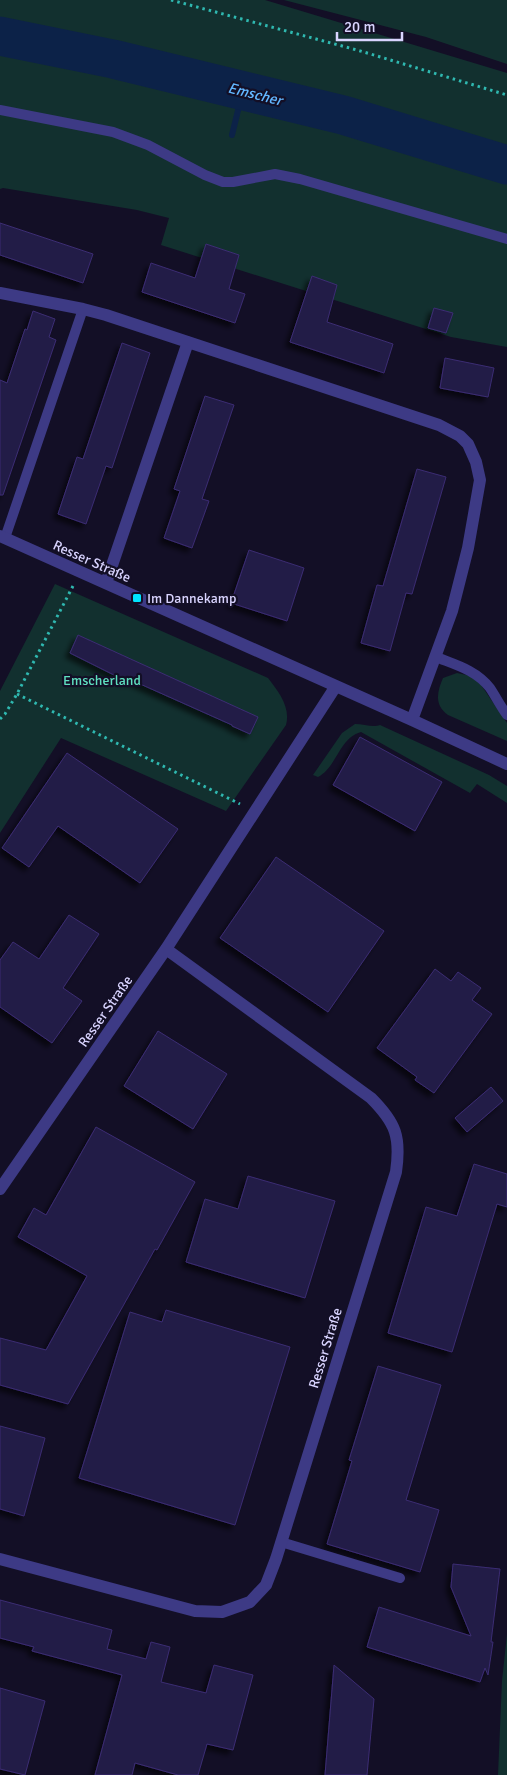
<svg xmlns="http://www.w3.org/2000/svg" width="507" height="1775" font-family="Signika,sans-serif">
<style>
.green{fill:#12302f}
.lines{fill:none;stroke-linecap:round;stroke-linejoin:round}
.stream{stroke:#0c2248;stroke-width:6}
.river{stroke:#0c2248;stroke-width:39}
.building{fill:#241b47;stroke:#3b2d73;filter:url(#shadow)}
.path{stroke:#2fb8b0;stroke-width:3;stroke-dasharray:2.5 4;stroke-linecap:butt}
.service{stroke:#3d3a85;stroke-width:10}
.minor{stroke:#3d3a85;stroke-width:12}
.poi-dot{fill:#00e5ff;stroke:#130f26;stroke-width:2}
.labels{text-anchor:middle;stroke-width:4.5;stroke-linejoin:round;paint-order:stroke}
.street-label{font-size:14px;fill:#d9d4ff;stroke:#130f26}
.poi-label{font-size:14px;fill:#d9d4ff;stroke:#130f26;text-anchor:start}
.park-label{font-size:14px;fill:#5fe0c0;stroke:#130f26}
.water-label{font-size:15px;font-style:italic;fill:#62b6ff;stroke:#130f26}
</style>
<defs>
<filter id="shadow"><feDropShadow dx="-4.5" dy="4.5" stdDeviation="2.5" flood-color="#0009"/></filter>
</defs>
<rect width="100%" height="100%" fill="#130f26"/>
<!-- green -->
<path class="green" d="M0,0h265l242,73v274l-56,-10 -290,-92 8,-27 -32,-8 -134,-22 -3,1z
M284,0h223v64l-81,-27z
M55,584l213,94c10,13 23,29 18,47l-60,86 -165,-73 -61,95v-142z
M457,673l14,3 10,9 26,38v18l-59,-26c-14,-10 -11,-23 -5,-37z
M355,724c9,0 18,4 25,1l109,50 18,11v17l-30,-19 -7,9 -109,-61c-22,6 -24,35 -43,45l-5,-2 29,-42z
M507,1634v141h-9l4,-94z"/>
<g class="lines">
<!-- stream -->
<path class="stream" d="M232,135l11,-45"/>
<!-- river -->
<path class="river" d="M0,36l113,23 230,56 164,50"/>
</g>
<!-- building -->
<path class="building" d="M0,223l93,31 -10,29 -83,-28z
M206,244l33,11 -10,34 16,5 -10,29 -93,-31 9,-29 44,15z
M312,276l25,9 -10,37 66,22 -9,29 -94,-31z
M434,308l19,5 -7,20 -18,-5z
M33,311l22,8 -6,18 7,3 -53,155h-3v-115l7,3 18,-54 2,1z
M122,343l28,10 -38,115 -6,-2 -20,58 -28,-10 19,-57 6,2z
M445,358l49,10 -6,29 -48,-9z
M205,396l29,9 -32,94 7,2 -17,47 -28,-10 16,-47 -6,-2z
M417,469l29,8 -34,117 -6,-1 -16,58 -29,-8 16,-58 6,1z
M249,550l55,18 -17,53 -56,-18z
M78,635l180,82 -8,17 -18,-8v-1l-103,-46 -1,3 -58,-29z
M360,737l82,45 -27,49 -82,-46z
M67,753l111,76 -38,54 -82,-57 -29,41 -27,-19z
M276,857l108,74 -56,81 -108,-74z
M69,915l30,19 -36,54 19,13 -30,42 -52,-36v-47l13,-18 26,17z
M435,969l16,12 7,-9 23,16 -9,12 20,14 -58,79 -19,-13 2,-3 -40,-29z
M158,1031l69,43 -34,55 -69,-43z
M491,1087l12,14 -36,31 -12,-14z
M96,1127l99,55 -38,68 -2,-1 -87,155 -68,-19v-47l46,12 41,-74 -69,-39 16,-29 12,7z
M474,1164l33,10v33l-10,-3 -45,148 -64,-19 38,-126 31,9z
M248,1176l87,25 -30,97 -119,-36 19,-63 33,10z
M166,1310l124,37 -55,178 -156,-47 51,-166 32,10z
M378,1366l63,19 -35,115 33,10 -19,62 -93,-28 25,-83 -3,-1z
M0,1426l45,12 -21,78 -24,-7z
M453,1564l47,5 -9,73h2l-5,33 -3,-7 -5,14 -113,-35 12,-40 92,29 -20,-49z
M0,1600l112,30 -5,19 39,10 5,-17 19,5 -9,35 45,11 8,-28 39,10 -20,75 -26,-6 -9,31h-20l-43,-12 -3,12h-37l27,-100 -90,-24 2,-4 -34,-9z
M334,1665l40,34 -7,76h-42z
M0,1688l45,13 -20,74 -25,-6z"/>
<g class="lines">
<!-- path -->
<path class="path" d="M171,0l186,50 150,45
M17,694l223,110
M0,719l5,-5 12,-20 56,-108"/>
<!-- service -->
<path class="service" d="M0,110l113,22 35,13 57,30 18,7h10l42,-8 25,5 207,60
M5,538l78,-229
M436,657c20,8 40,13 54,31 6,9 11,19 17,27
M281,1542l119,36"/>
<!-- minor -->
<path class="minor" d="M0,293l83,16 23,6 333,110 21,11 8,8 8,18 4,18 -12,68 -16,63 -40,109
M0,536l412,184 95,44
M106,583l82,-241
M0,1189l166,-240 170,-263
M0,1559l195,52 27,1 28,-10 16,-17 10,-26 120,-387c5,-35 0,-49 -25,-74l-205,-149"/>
</g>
<!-- markers -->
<rect class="poi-dot" x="132" y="593" width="10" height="10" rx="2.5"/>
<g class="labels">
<!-- street labels -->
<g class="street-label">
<text transform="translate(92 561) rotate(24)" y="5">Resser Straße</text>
<text transform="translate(105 1011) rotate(-55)" y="5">Resser Straße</text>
<text transform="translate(325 1348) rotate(-73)" y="5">Resser Straße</text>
</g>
<!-- poi labels -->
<g class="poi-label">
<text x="147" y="603">Im Dannekamp</text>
</g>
<!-- park labels -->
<g class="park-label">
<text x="102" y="685">Emscherland</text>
</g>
<!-- water labels -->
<g class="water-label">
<text transform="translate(255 94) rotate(14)" y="5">Emscher</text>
</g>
</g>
<!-- scale -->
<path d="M337 32v8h65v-8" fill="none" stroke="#d9d4ff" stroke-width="2.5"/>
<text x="344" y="32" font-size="15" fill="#d9d4ff" stroke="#130f26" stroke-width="4" paint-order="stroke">20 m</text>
</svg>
